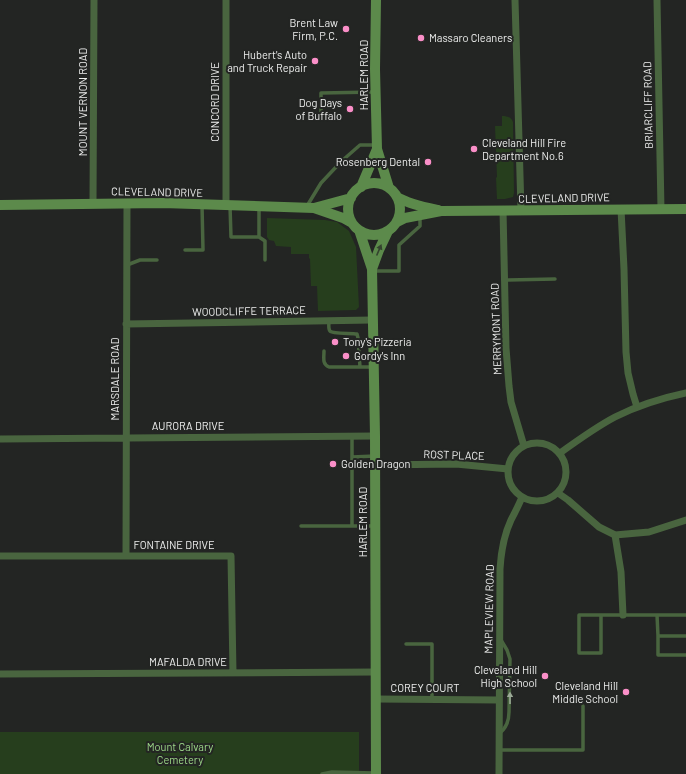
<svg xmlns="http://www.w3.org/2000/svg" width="686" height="774" font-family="Barlow,sans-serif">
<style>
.green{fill:#263e1d}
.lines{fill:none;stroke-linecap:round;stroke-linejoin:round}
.lane{stroke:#49653f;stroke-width:3.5}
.street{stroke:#49653f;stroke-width:7}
.secondary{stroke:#5c8a4b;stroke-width:10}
.oneway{fill:#34432f}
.oneway2{fill:#9baa96}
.poi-dot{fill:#fa8fc8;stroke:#232523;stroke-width:1.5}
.labels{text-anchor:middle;stroke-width:4;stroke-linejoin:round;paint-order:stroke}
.poi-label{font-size:11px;fill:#edeeed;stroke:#232523;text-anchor:end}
.street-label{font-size:11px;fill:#edeeed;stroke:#232523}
.park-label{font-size:11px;fill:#9dd889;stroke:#232523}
</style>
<rect width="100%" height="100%" fill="#232523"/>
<!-- green -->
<path class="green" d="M502,116c5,0 9,1 11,6l1,71 -1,4 -8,2h-8l-1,-21 1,-1 -2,-51h7z
M267,218l58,2 12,2 12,9 7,16 3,60 -3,3 -38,1 -1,-25h-6l-1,-27 -1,-1v-4h-18v-7l-15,-1 -2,-5 -5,-1 -2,-3z
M0,732h359v42h-359z"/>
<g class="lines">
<!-- lane -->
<path class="lane" d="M321,116v-23l54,-1
M344,159l16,-14h15
M230,206l1,31h28v-30
M307,206l14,-23 16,-17
M259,237l6,4v19
M185,250h18l-1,-45
M127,265l13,-5h17
M373,271h26v-26l21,-19v-9
M505,280l50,-1
M329,321c0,3 -1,8 1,10 2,3 21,2 27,3l1,4 2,29
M324,351c0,7 -2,13 5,16h43
M352,457l23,-1
M301,526h73
M352,526v-90
M601,615v38h-22v-38h107
M657,615l1,21h28
M658,636v19h28
M406,644h26v55
M500,733c6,-5 9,-13 9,-21l1,-53 -3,-9 -6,-10
M499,750h84v-44
M322,774l10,-2 42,1"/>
<!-- street -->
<path class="street" d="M515,0l6,210
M657,0l4,209
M93,203l1,-203
M226,205v-205
M621,209l3,60 2,83 2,21 5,21 4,13
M503,210l3,138 3,38 2,16 13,44
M126,324l246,-4
M0,439l375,-3
M508 472a29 29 0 1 1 58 0a29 29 0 1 1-58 0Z
M560,453c18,-13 36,-26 55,-36 22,-11 47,-19 71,-24
M375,465l81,-1 52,5
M558,493l10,7 31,27 16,8 34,-3 37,-12
M615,535l6,37 2,43
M0,556h231l2,117
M126,556l1,-353
M0,674l376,-2
M376,699l123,1
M499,774l1,-205c1,-17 4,-34 11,-49 4,-8 8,-15 11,-23"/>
<!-- secondary -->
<path class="secondary" d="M376,0l-1,69 2,80 12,39
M348 209a26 26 0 1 1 52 0a26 26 0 1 1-52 0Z
M361,187l16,-38
M397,197c12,7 27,10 41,13
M0,205l163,-2 151,5 37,-10
M314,208l29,10 9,5
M397,222l8,-4 36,-7 245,-2
M359,230l13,39 3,167 1,338
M372,269l7,-19 9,-19"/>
</g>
<!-- one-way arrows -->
<defs><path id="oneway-solid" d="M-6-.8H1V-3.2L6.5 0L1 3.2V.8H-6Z"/></defs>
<use class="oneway" href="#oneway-solid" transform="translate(379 250) rotate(-67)"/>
<use class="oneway2" href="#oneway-solid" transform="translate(510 698) rotate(-90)"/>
<!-- markers -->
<g class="poi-dot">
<circle cx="346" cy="29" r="4"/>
<circle cx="421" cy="38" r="4"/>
<circle cx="315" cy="61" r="4"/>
<circle cx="350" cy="109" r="4"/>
<circle cx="474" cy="149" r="4"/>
<circle cx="428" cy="162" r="4"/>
<circle cx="335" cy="342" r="4"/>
<circle cx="346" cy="356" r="4"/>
<circle cx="333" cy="464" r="4"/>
<circle cx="545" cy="676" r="4"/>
<circle cx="626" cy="692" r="4"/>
</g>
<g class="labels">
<!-- poi labels -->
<g class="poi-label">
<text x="338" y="27">Brent Law<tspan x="338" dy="13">Firm, P.C.</tspan></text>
<text x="429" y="42" text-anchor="start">Massaro Cleaners</text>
<text x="307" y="59">Hubert's Auto<tspan x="307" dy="13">and Truck Repair</tspan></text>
<text x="342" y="107">Dog Days<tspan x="342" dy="13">of Buffalo</tspan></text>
<text x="482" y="147" text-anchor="start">Cleveland Hill Fire<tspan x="482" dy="13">Department No.6</tspan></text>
<text x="420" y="166">Rosenberg Dental</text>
<text x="343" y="346" text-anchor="start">Tony's Pizzeria</text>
<text x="354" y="360" text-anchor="start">Gordy's Inn</text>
<text x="341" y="468" text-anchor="start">Golden Dragon</text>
<text x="537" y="674">Cleveland Hill<tspan x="537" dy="13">High School</tspan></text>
<text x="618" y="690">Cleveland Hill<tspan x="618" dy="13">Middle School</tspan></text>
</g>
<!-- street labels -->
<g class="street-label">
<text transform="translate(364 75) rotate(-90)" y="4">HARLEM ROAD</text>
<text transform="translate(83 102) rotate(-90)" y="4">MOUNT VERNON ROAD</text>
<text transform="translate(215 102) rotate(-90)" y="4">CONCORD DRIVE</text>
<text transform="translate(648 105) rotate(-91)" y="4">BRIARCLIFF ROAD</text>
<text transform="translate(157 192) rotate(1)" y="4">CLEVELAND DRIVE</text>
<text transform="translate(564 198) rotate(-1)" y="4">CLEVELAND DRIVE</text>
<text transform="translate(249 311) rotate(-1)" y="4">WOODCLIFFE TERRACE</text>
<text transform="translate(496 329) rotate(-92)" y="4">MERRYMONT ROAD</text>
<text transform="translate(115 379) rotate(-90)" y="4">MARSDALE ROAD</text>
<text x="188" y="430">AURORA DRIVE</text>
<text transform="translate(454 455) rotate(2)" y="4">ROST PLACE</text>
<text transform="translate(363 522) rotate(-90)" y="4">HARLEM ROAD</text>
<text x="174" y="549">FONTAINE DRIVE</text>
<text transform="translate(489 609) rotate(-89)" y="4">MAPLEVIEW ROAD</text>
<text x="188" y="666">MAFALDA DRIVE</text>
<text x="425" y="692">COREY COURT</text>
</g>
<!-- park labels -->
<g class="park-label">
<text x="180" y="751">Mount Calvary<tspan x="180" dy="13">Cemetery</tspan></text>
</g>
</g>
</svg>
